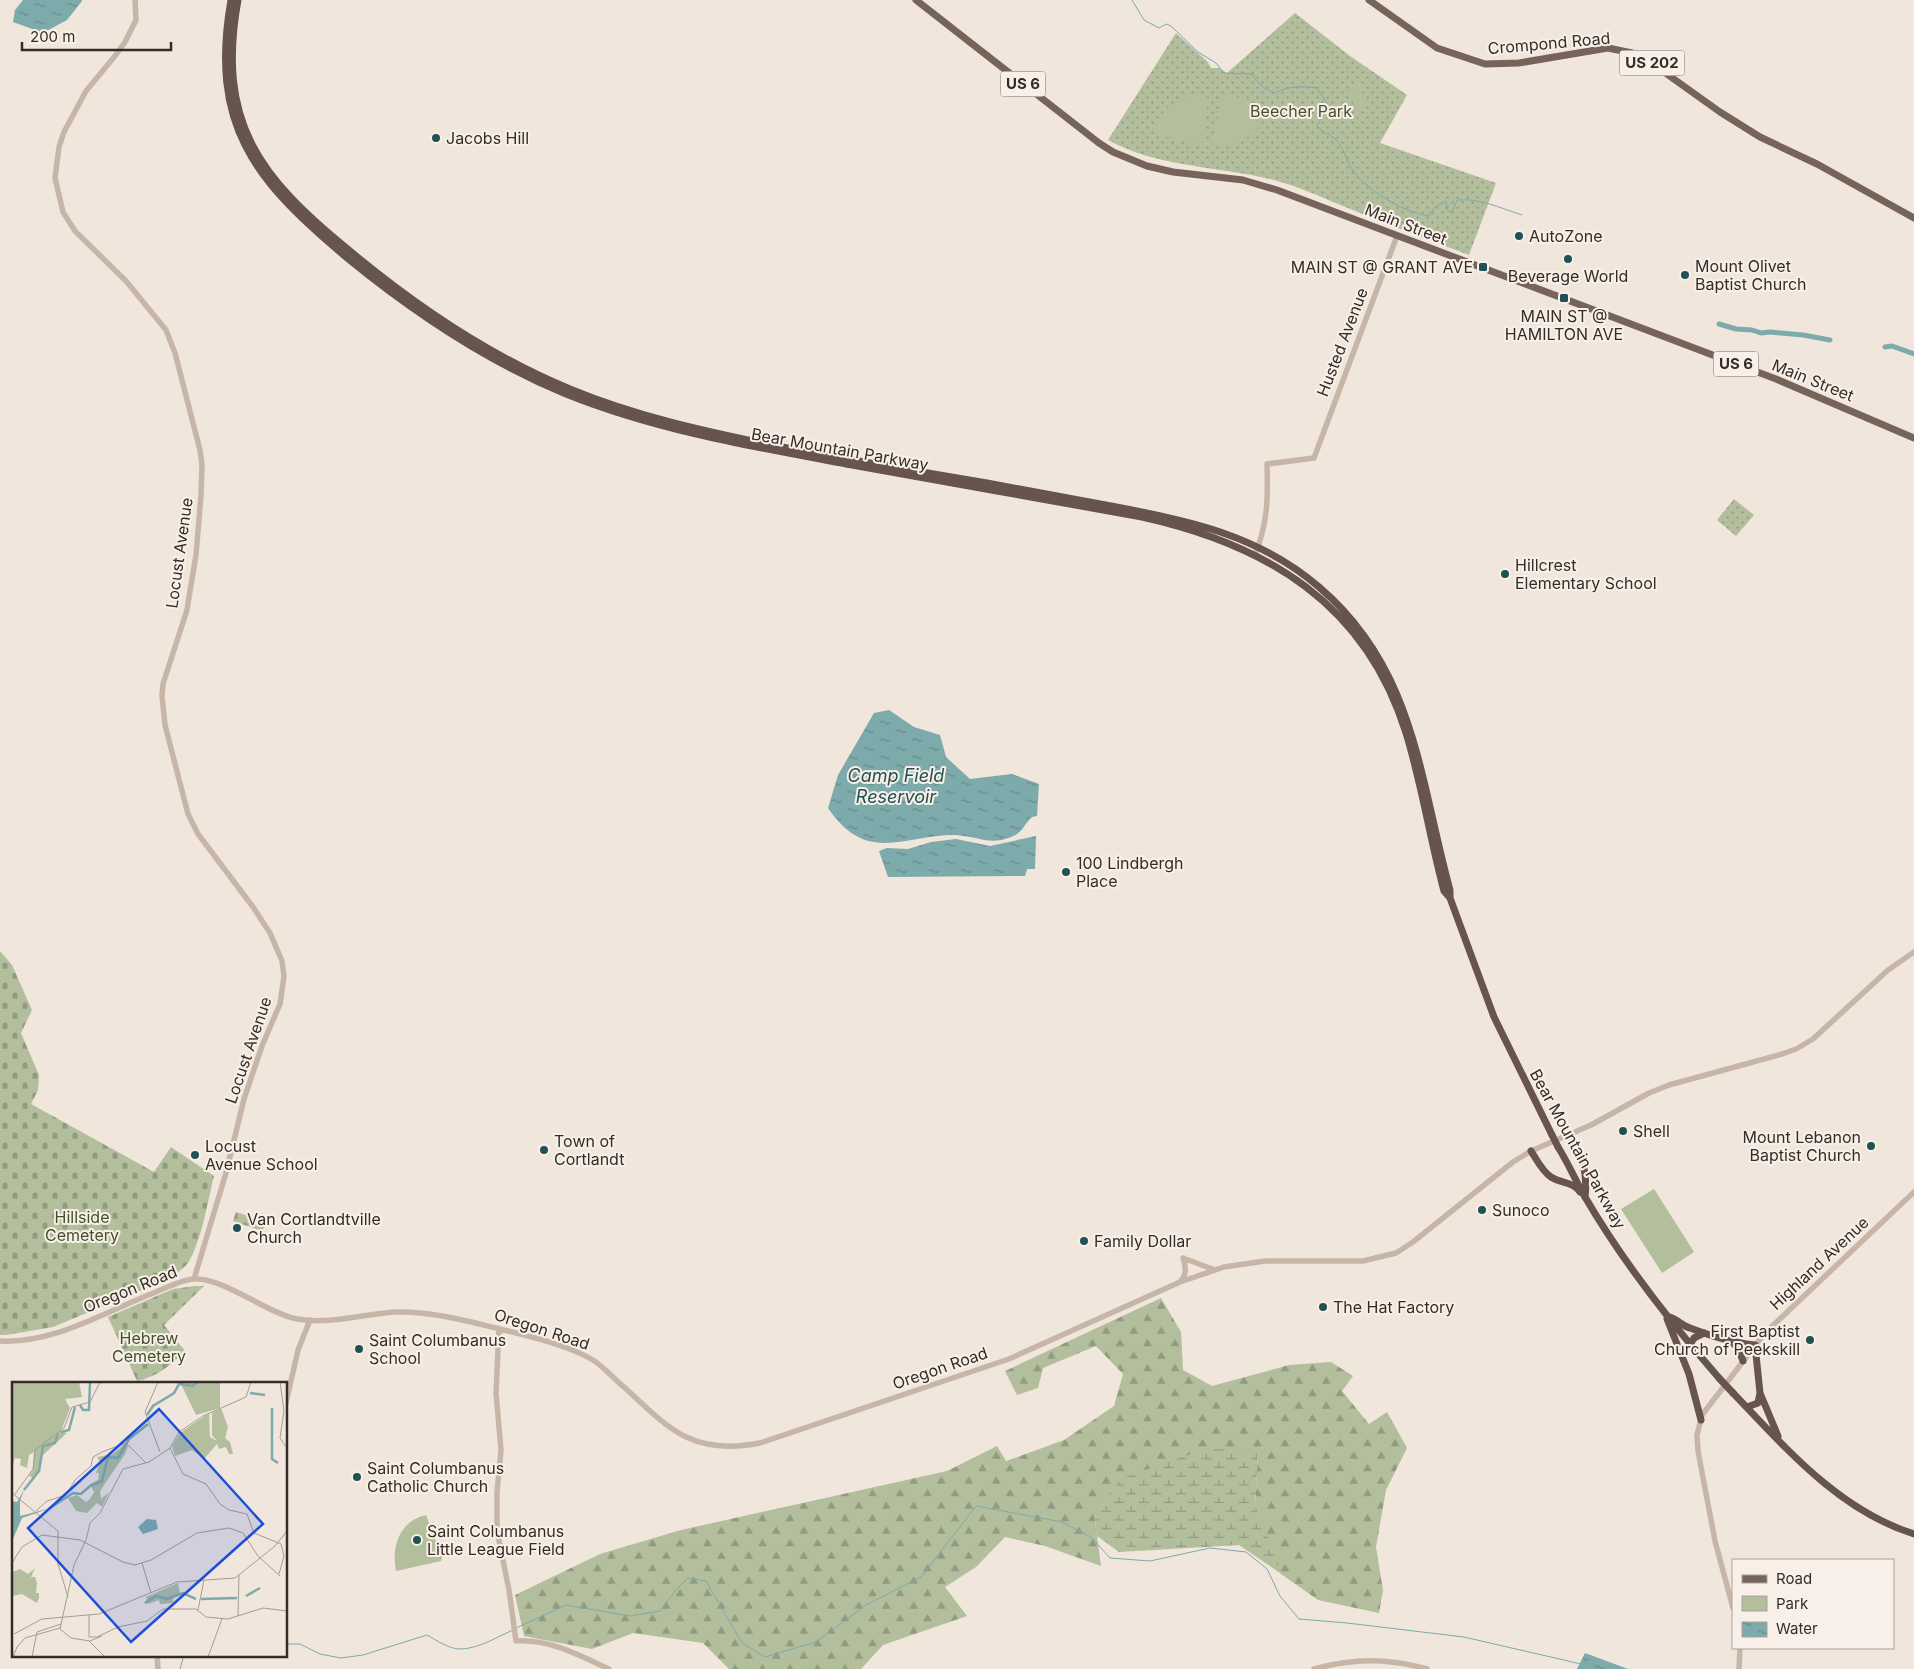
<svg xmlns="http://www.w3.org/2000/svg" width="1914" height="1669" font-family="Inter,sans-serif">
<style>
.green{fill:url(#green-dots)}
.forest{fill:url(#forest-firs)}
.wetland{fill:url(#wetland-marsh)}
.cemetery{fill:url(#cemetery-stones)}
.pitch{fill:#b3be9d}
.water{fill:url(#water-ripples)}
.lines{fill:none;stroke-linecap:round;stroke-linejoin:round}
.stream{stroke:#7daaab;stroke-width:1}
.canal{stroke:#7daaab;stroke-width:5}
.tertiary{stroke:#c7b6a8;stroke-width:5.5}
.primary{stroke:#76635a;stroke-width:7}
.trunk{stroke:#66544d;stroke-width:7}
.trunk-bridge{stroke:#66544d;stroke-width:7}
.poi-dot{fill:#205153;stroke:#f8f0e8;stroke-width:2}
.labels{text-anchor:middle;stroke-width:4;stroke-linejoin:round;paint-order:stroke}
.shield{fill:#f8f0e8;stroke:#706762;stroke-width:1}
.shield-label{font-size:15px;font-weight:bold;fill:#352c28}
.street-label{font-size:16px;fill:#352c28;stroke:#f8f0e8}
.park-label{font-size:16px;fill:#45512d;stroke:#f8f0e8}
.poi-label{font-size:16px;fill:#352c28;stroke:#f8f0e8;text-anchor:start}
.water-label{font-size:18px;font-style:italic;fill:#205153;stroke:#f8f0e8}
.inset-river{fill:none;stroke:#7daaab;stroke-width:2.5}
.inset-road{fill:none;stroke:#a59c94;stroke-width:1}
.view{fill:#1d4ed8;fill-opacity:0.15;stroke:#1d4ed8;stroke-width:2.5}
.inset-edge{fill:none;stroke:#352c28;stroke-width:2.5}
</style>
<defs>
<pattern id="green-dots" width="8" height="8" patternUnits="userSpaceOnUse" patternTransform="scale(1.25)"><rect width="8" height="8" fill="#b3be9d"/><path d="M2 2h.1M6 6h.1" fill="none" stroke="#929b80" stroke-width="1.8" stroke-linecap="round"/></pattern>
<pattern id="forest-firs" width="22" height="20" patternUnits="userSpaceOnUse" patternTransform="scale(1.25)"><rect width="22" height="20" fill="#b3be9d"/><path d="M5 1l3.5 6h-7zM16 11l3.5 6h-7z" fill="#929b80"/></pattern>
<pattern id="wetland-marsh" width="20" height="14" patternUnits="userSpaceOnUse" patternTransform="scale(1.25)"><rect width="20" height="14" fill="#b3be9d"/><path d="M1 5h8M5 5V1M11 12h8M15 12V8" fill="none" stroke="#929b80"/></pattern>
<pattern id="cemetery-stones" width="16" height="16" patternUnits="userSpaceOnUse" patternTransform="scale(1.25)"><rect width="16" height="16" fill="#b3be9d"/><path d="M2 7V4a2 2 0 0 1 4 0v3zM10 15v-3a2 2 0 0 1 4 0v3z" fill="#929b80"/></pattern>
<pattern id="water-ripples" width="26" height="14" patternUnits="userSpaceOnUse" patternTransform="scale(1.25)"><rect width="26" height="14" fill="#7daaab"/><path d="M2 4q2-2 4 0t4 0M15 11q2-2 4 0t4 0" fill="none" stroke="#678b8b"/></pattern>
</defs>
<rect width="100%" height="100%" fill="#f0e6dc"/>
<!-- green -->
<path class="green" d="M1295,13l55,43 57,39 -27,48 116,40 -27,72c-44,-17 -88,-33 -131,-51 -21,-9 -42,-18 -64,-24 -55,-14 -115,-12 -166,-40l68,-107 32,29 3,6h8l8,5z
M1734,499l20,16 -18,21 -19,-16z"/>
<!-- forest -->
<path class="forest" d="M1161,1298l20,34 2,38 29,16 77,-21 42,-3 22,14 -11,15 27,33 18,-12 20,36 -21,42 -10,57 7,43 -4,23 -61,-13 -37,-26 -26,-69 3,-53 -164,61 7,53 -56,-20 -40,-9 -29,30 -31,20 22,29 -84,29 -22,24h-132l-26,-26 -70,-10 -41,16 -68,-13 -9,-41 85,-41 81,-24 266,-59 50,-25 9,15 58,-21 50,-34 9,-32 -27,-28 -53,22 -5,20 -21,7 -12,-24z"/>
<!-- wetland -->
<path class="wetland" d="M1208,1448l50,4 -3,53 28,70 -44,-30 -120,7 -22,-16 -3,-23 28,-35z"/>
<!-- cemetery -->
<path class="cemetery" d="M0,951l12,14 20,45 -11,23 18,42 -1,15 -7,14 123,68 17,-25 43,29c-6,24 -13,67 -26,87 -6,7 -14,12 -22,17l-113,47 -47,8h-6z
M236,1212l30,10 -4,9 -29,-10z
M195,1286h9l-40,39 21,26c-14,14 -28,26 -48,30l-29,-64 65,-28z"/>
<!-- pitch -->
<path class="pitch" d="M1358,85l11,20 -11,6 -11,-20z
M1223,93l45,15c-8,26 -28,41 -56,36z
M1194,95l14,3 -5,47 -2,1 -47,-12c5,-21 18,-36 40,-39z
M1654,1189l40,63 -32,21 -41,-64z
M426,1515l16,43 -1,3 -45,10c-5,-25 4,-50 30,-56z"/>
<!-- water -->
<path class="water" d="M23,0h59v1l-15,19 -24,13 -30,-11 2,-12z
M889,710l25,17 26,8 6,22 24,22 42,-5 27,10 -2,32 -5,1c-9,8 -8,15 -21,20 -22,9 -34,-1 -56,-2 -53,0 -88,30 -127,-27l10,-33 36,-62z
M1036,836l-1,33h-8l-2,7 -137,1 -9,-26 8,-3 21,1 23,-7 25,-3 34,7z
M1585,1653l43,16h-51z"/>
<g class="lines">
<!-- stream -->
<path class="stream" d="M1132,0l12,20 15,8 7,-4 5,2 27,26 18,11 8,10 28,1c6,9 12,16 23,19 13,-7 28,-7 42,-5l11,17 -11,21c5,6 13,8 18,13 8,7 10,18 15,27 13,23 53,46 79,50l6,-9 11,-6 1,4 -2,3 5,4 3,-2 4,-10c23,-2 43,8 65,15
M516,1628l50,-23 64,11 30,-5 16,-21 12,-12 18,3 36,62 23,14 51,-15 50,-37 55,-28 55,-71 86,16 29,15 19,21 40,3 60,-13 36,4 21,17 13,27 19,23 48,4 117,14 117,27
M286,1644h14l20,10 21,4 22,-3 64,-20c9,5 22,14 33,14 18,0 37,-12 53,-19
M180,1669l4,-14"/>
<!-- canal -->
<path class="canal" d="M1719,324l17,5 16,1 9,3 9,-1 33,3 27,5
M1885,347l7,-1 22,8"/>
<!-- tertiary -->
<path class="tertiary" d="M135,0l1,20 -11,22 -10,14 -29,35 -22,41 -5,15 -4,31 8,34 12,19 51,50 40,49 9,23 25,97 2,15 -1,30 -5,60 -7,42 -2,13 -24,74 -1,12 3,29 23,89 10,20 55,73 17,26 12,28 2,15 -4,28 -18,42 -18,53 -18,74 -32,106
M1255,555c13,-33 13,-56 12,-91l47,-6 83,-222
M1183,1258l32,12
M1181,1281c6,-7 5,-15 2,-23
M499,1329l-3,64 5,57 -4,42v39l12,59 7,51c34,-2 63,14 93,28
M0,1341c53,3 103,-28 151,-47 13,-5 29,-14 43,-15 29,-2 72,34 103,40 32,6 65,-5 98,-7 34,-1 68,8 101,16 29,7 72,17 97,32 11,7 21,19 31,27 46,43 69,69 136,56l249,-84 171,-77 44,-15 41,-6h98l33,-8 17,-11 100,-80 18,-11 60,-26 58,-32 20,-8 113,-31 14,-5 17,-10 75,-69 26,-18
M286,1403l12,-53 12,-30
M1733,1608l-18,-67 -17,-90 -1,-16 5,-20 62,-81 150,-142
M157,1655l1,14
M1314,1669c41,-11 73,-11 113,0
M1739,1669l1,-21"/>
<!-- primary -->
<path class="primary" d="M916,0l183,143 14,9 34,14 26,6 70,8 34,10 499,189 138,59
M1369,0l68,48 48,16 34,-1 89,-15 24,5 18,9 70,50 40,25 57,27 97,54"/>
<!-- trunk -->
<path class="trunk" d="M231,0c-22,125 23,180 115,257 67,55 140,104 220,137 92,37 189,53 286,71 97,17 193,35 290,52 126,28 224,87 264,216 16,52 24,106 38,158l6,7 44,119 58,118
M238,0c-22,122 21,177 112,251 66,55 140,105 220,138 65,27 134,42 202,56 71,14 143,26 215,38 41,8 83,15 124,23 76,14 148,29 208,81 96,82 100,190 131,303v8
M1569,1134c13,20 19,39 16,63
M1558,1147c10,16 18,34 27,50 38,65 85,125 134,181
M1531,1151c6,9 11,20 20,26 11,7 21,4 29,15
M1669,1317c8,2 13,9 21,11 21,8 43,15 65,17l5,48 18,43
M1667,1319l22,55 12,46
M1732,1342l7,8 4,11
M1690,1345l4,-7 10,-5
M1733,1393c53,55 105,117 181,141
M1747,1407l11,-4 2,-10"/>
<!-- trunk-bridge -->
<path class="trunk-bridge" d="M1552,1135l6,12
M1719,1378l14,15"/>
</g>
<!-- markers -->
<g class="poi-dot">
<circle cx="436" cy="138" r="5"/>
<circle cx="1519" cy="236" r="5"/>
<circle cx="1568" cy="259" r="5"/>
<rect x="1478" y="262" width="10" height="10" rx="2.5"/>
<circle cx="1685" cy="275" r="5"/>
<rect x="1559" y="293" width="10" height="10" rx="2.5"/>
<circle cx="1505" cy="574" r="5"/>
<circle cx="1066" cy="872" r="5"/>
<circle cx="1623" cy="1131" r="5"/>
<circle cx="1871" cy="1146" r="5"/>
<circle cx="544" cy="1150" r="5"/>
<circle cx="195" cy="1155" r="5"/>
<circle cx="1482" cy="1210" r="5"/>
<circle cx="237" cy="1228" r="5"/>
<circle cx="1084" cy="1241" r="5"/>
<circle cx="1323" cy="1307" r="5"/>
<circle cx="1810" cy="1340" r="5"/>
<circle cx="359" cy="1349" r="5"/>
<circle cx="357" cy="1477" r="5"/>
<circle cx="417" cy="1540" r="5"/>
</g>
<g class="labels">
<!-- shield labels -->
<g class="shield">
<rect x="1619.5" y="50.5" width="65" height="25" rx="4"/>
<rect x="1000.5" y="71.5" width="45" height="25" rx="4"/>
<rect x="1713.5" y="351.5" width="45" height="25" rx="4"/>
</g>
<g class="shield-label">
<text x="1652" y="68">US 202</text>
<text x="1023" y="89">US 6</text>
<text x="1736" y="369">US 6</text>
</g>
<!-- street labels -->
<g class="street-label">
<text transform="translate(1549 43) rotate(-5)" y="6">Crompond Road</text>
<text transform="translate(1406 224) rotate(21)" y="6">Main Street</text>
<text transform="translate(1342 342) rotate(-69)" y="6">Husted Avenue</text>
<text transform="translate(1813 380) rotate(22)" y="6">Main Street</text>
<text transform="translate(840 449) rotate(10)" y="6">Bear Mountain Parkway</text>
<text transform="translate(179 553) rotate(-82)" y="6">Locust Avenue</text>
<text transform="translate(248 1050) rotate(-71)" y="6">Locust Avenue</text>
<text transform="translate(1578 1149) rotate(61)" y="6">Bear Mountain Parkway</text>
<text transform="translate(1819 1263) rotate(-43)" y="6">Highland Avenue</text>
<text transform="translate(130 1289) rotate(-22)" y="6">Oregon Road</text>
<text transform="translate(542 1329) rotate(18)" y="6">Oregon Road</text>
<text transform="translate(940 1368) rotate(-19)" y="6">Oregon Road</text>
</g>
<!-- park labels -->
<g class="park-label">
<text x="1301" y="117">Beecher Park</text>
<text x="82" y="1223">Hillside<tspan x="82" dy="18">Cemetery</tspan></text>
<text x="149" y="1344">Hebrew<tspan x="149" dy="18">Cemetery</tspan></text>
</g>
<!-- poi labels -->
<g class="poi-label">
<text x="446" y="144">Jacobs Hill</text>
<text x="1529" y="242">AutoZone</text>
<text x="1695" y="272">Mount Olivet<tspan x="1695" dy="18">Baptist Church</tspan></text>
<text x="1473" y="273" text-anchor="end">MAIN ST @ GRANT AVE</text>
<text x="1568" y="282" text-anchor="middle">Beverage World</text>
<text x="1564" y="322" text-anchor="middle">MAIN ST @<tspan x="1564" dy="18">HAMILTON AVE</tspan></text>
<text x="1515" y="571">Hillcrest<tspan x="1515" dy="18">Elementary School</tspan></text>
<text x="1076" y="869">100 Lindbergh<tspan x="1076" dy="18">Place</tspan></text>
<text x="1633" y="1137">Shell</text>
<text x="1861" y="1143" text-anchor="end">Mount Lebanon<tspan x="1861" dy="18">Baptist Church</tspan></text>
<text x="554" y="1147">Town of<tspan x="554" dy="18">Cortlandt</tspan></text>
<text x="205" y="1152">Locust<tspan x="205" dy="18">Avenue School</tspan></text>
<text x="1492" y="1216">Sunoco</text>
<text x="247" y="1225">Van Cortlandtville<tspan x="247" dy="18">Church</tspan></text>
<text x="1094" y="1247">Family Dollar</text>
<text x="1333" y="1313">The Hat Factory</text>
<text x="1800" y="1337" text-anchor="end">First Baptist<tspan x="1800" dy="18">Church of Peekskill</tspan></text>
<text x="369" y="1346">Saint Columbanus<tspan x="369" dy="18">School</tspan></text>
<text x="367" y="1474">Saint Columbanus<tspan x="367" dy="18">Catholic Church</tspan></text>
<text x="427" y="1537">Saint Columbanus<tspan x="427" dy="18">Little League Field</tspan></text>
</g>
<!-- water labels -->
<g class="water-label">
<text x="896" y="782">Camp Field<tspan x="896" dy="21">Reservoir</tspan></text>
</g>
</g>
<!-- overview -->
<g transform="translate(12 1382)">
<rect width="275" height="275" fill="#f0e6dc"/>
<path d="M0,0h67l3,15 -17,2 5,9 -9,23 6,2 -24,22 -3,15 -6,9 -5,-3 4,-6 1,-18 -5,3 -2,13 -7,-3 1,-6 -6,-1 -3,9zM168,0h40v26l-24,7zM166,201l2,11 -6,1 -1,8 -13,1 -1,-4 -11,4 -2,-7z" fill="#b3be9d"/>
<path d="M113,62l3,2 -3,8 -25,37 1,8 8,-7 -7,15 -5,-4 -10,10 -11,-2 -8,-13 9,-3 9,7 4,-3 4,-7 -4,-8 8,-4 1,-7h-3l4,-11 -3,-5 16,-3zM23,186l-4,9h4l2,6 -1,10h3v5l-2,5 -15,-9 -10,2v-24l8,-3 8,5z" fill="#b3be9d"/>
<path d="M209,26l7,19 -3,11 5,4 3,12h-4l-3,-7 -7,2 -2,-5 -13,15 -12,-9 -17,6 -3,-10 8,-13 29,-20 1,24 7,4 -5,-6v-22z" fill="#b3be9d"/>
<path d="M12,108l-4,11v15l31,-8 -29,10 -10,23v-40l5,1zM135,137l9,1 2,9 -15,5 -5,-7z" fill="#7daaab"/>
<path class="inset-river" d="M238,11l15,2M68,23l3,5h6l1,-28M260,26v51l6,4M135,33l6,-9 21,-13 5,-9 14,2 4,-4M49,50l8,-2 6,-23M12,108l15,-19 4,-25 12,-3 3,-9M38,126l23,-15 8,1 9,-8 12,-5 6,-24 10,1 11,-19 19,-15M234,214l14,-8M189,217l36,-1M133,221l11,-7 11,3 16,-6 13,6"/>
<path class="inset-road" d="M146,0l-13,30 15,40M268,0l4,29 -4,27 7,10M158,66l13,26 23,10 14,20 9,6 18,4 7,19 27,11 3,12 -5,18M0,111l46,38v33l10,33M3,112l18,-25 2,-19 29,-22 8,-21 18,-5 10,-20M24,129l11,-10 19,-6 9,-15 16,-14 2,-9 9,-5 24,-9 20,20M0,181l10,-16 20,-12 38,5 43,22 12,3 16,-5 46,-27 32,-5 14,5 15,23 22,20M130,181l9,30M186,228l6,-30M77,233v22h8l21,-10 29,-6 16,-12h33l10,8 22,2 35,-11 24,3M226,234l1,-41M0,252v20M2,252l28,-15 57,-5 78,-32 58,-4 40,-32 12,-15M90,254l-12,5 -19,-3 -11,-9 14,-64 12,-25 4,-17 10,-10 23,-44 26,-7 21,-14 9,-16 24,-16 43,-19 5,-15M77,259l16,16M1,275l4,-10 8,-9 35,-10M20,275l5,-25 24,-8M196,275l14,-38"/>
<path class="view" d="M147,27l104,115 -132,118 -103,-114z"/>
<rect width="275" height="275" class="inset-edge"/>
</g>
<!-- legend -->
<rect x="1732" y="1559" width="162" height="90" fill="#f8f0e8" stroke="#aaa29b"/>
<rect x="1742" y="1575" width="25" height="8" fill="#76635a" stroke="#aaa29b"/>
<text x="1776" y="1584" font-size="15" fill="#352c28">Road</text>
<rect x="1742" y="1596" width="25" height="15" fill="#b3be9d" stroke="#aaa29b"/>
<text x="1776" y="1609" font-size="15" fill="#352c28">Park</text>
<rect x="1742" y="1622" width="25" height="15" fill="url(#water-ripples)" stroke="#aaa29b"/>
<text x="1776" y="1634" font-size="15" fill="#352c28">Water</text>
<!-- scale -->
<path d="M22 42v8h149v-8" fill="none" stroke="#352c28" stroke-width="2.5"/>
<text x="30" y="42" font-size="15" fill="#352c28" stroke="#f8f0e8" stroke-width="4" paint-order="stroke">200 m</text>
</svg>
